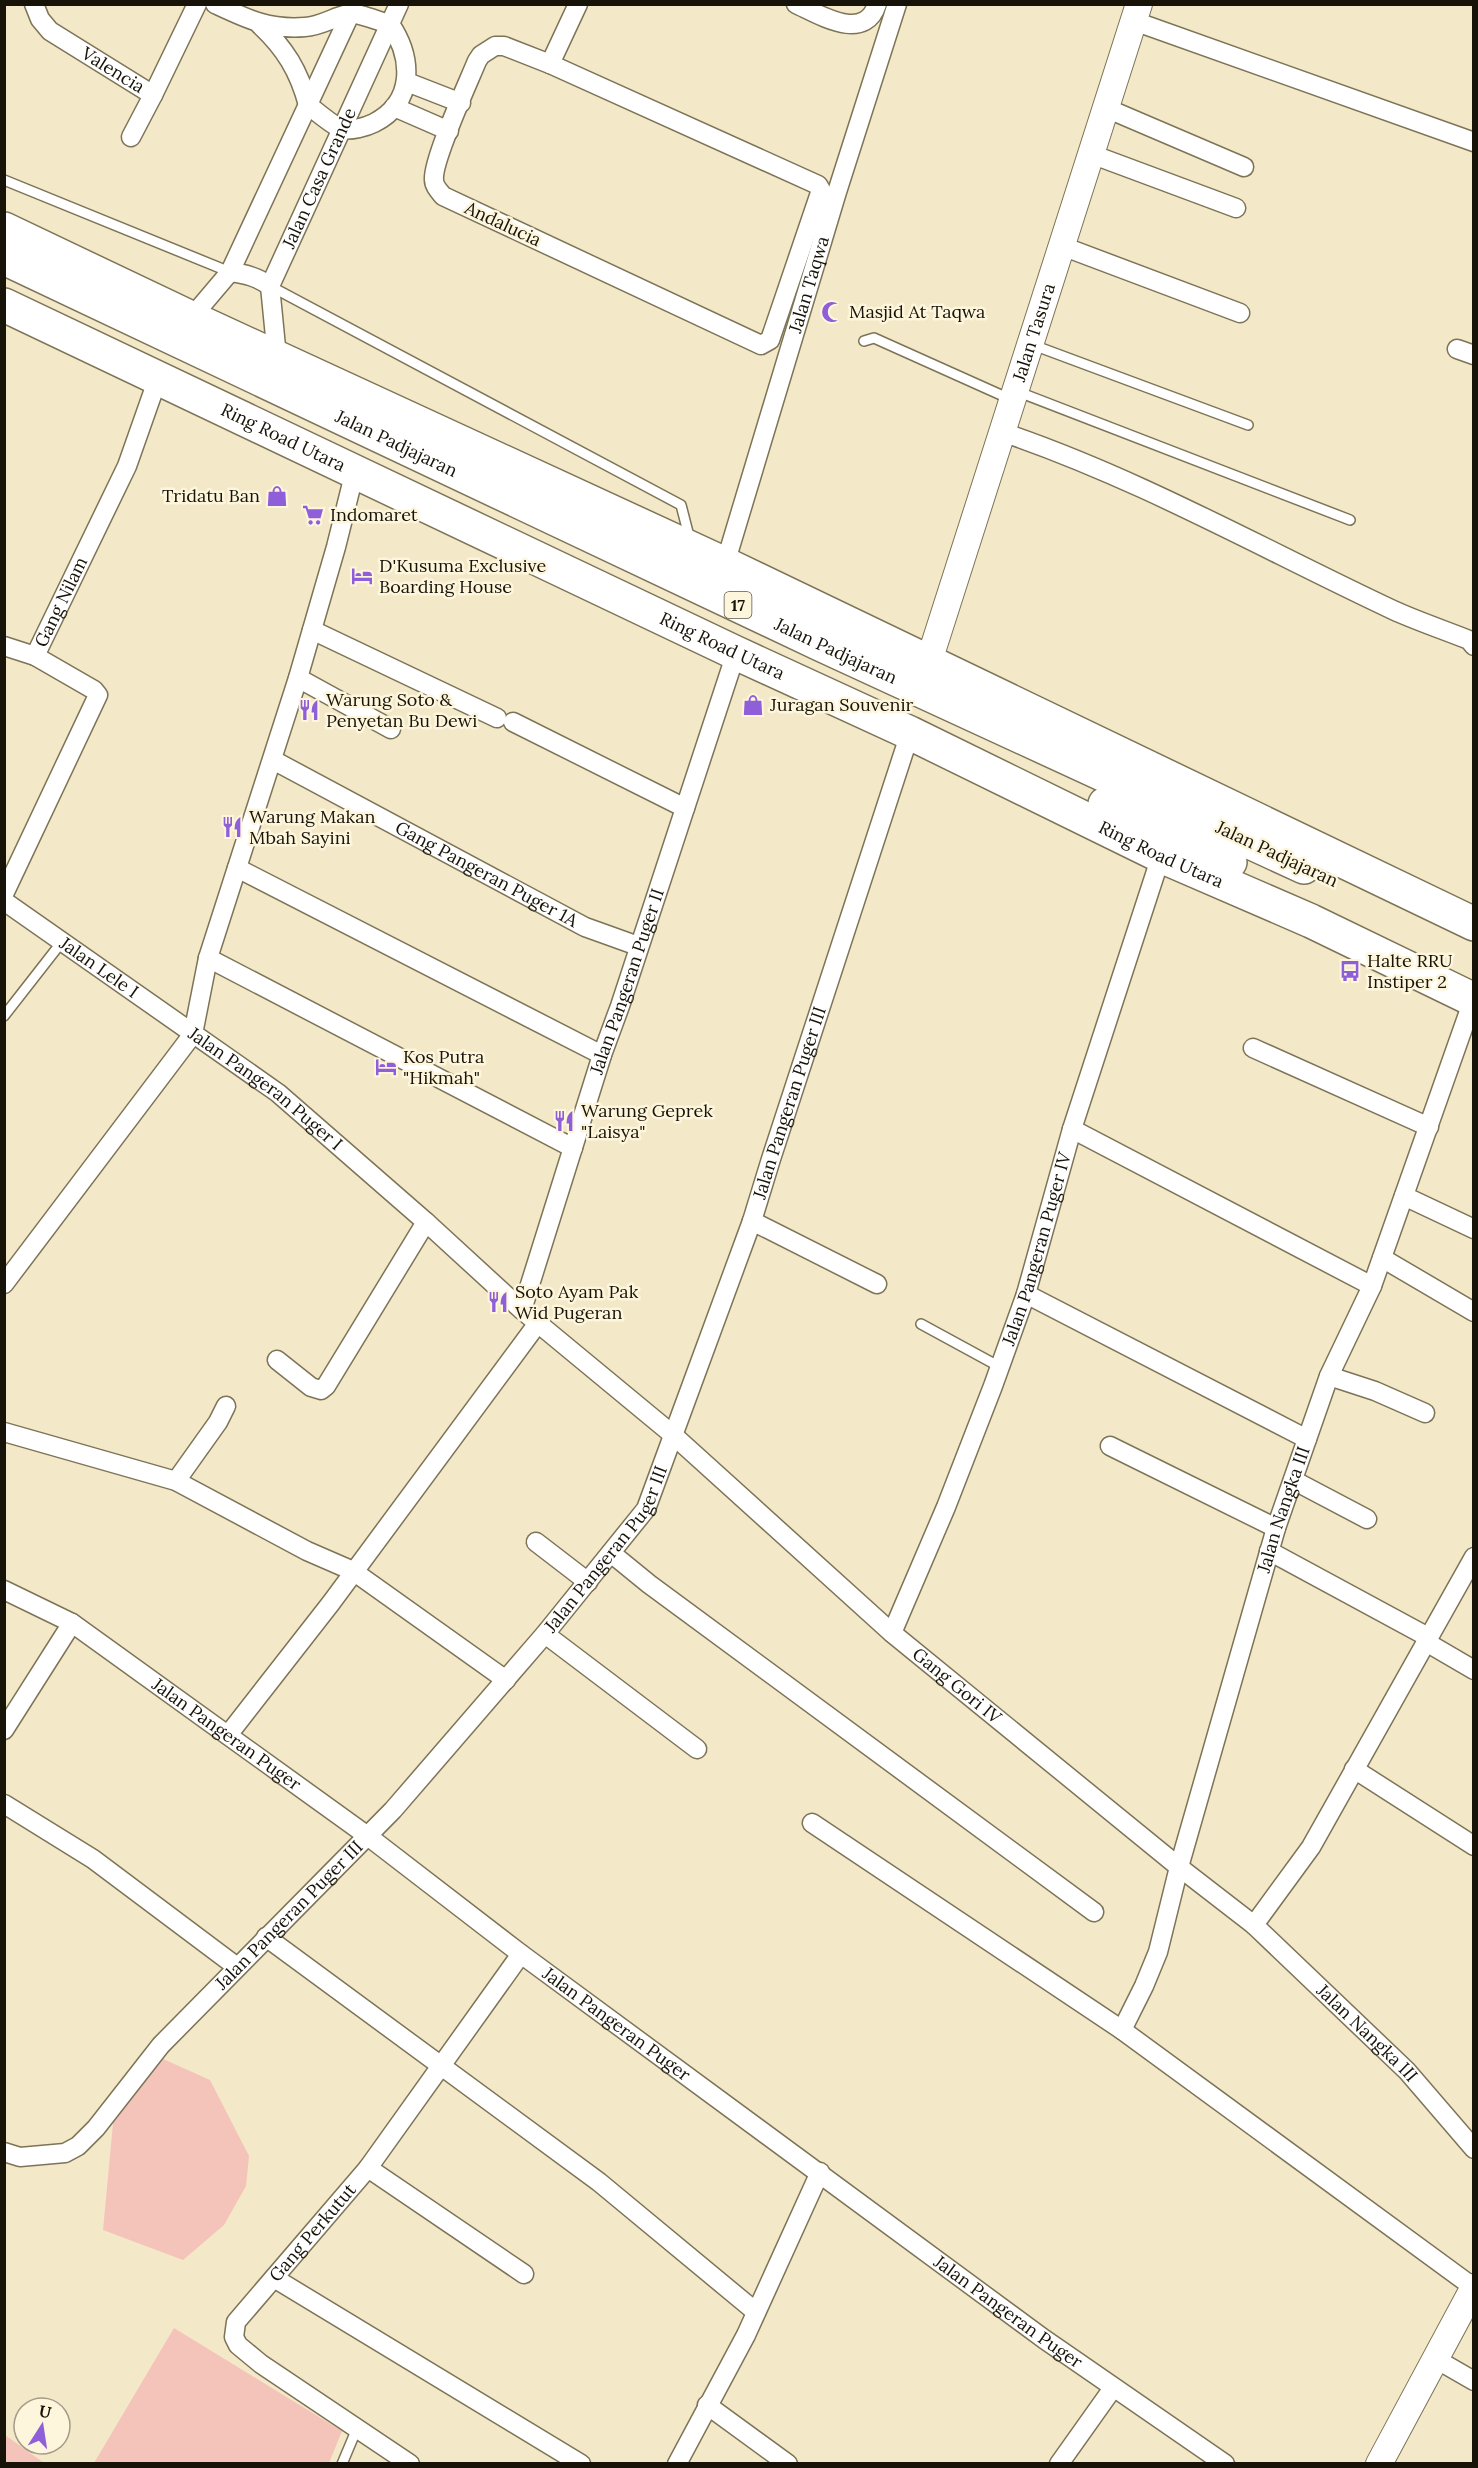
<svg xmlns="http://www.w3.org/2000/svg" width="1478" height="2468" font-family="Lora,serif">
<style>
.green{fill:#f4c4ba}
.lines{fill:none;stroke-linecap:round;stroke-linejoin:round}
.lane-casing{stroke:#7d7356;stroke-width:12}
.street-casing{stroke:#7d7356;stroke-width:21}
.secondary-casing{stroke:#7d7356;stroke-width:28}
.highway-casing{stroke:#7d7356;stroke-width:36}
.lane{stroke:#fff;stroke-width:9}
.street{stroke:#fff;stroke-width:18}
.secondary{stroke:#fff;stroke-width:26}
.highway{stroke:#fff;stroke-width:33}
.labels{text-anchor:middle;stroke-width:5;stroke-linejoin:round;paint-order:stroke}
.shield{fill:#fef6dc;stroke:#5c5748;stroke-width:1.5}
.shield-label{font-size:16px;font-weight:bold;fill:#171308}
.street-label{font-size:18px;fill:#171308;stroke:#fef6dc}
.poi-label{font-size:18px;fill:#171308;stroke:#fef6dc;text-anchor:start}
</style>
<rect width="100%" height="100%" fill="#f3e8c8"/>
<!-- green -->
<path class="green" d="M161,2058l49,22 39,76 -3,30 -22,39 -41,35 -80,-30 11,-117z
M174,2328l168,103 -13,32h-235z
M5,2435l39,28h-39z"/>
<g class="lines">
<defs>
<path id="lane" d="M4,180l226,92
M270,286l411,219 9,35
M864,341l10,-3 136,61
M1033,345l215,80
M1016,391l334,129
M4,1016l57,-73
M921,1324l79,43
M342,2464l16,-38"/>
<g id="street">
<path id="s1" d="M34,4l6,15 10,12 103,64 44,-91"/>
<path d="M215,4c32,15 54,26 90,23 17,-1 30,-11 44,-13 9,-2 31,8 41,10 23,34 25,78 -16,99 -8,4 -23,8 -32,6 -9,-3 -26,-18 -34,-24 -9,-34 -23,-57 -49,-81"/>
<path d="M796,4c24,11 69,39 81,0"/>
<path d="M1134,21l340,121"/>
<path d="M495,46h9l46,18 268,121 3,5 -51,150 -9,5 -318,-149c-4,-5 -9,-10 -9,-16 -2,-19 34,-97 43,-119l4,-6z"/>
<path d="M550,64l28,-60"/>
<path d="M407,82l54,21"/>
<path d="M394,107l55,24"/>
<path d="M1106,108l138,59"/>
<path d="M131,137l22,-42"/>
<path d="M1091,154l145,54"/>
<path d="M1062,246l178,67"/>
<path d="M230,272c16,2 27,5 40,14"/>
<path d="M191,318l39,-46 123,-264"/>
<path d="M1457,349l17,6"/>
<path id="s2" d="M277,357l-7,-71 129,-282"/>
<path d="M1002,432c136,46 261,117 391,178 24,11 51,20 76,30l5,6"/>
<path id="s3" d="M725,564l112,-372 60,-188"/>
<path d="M312,630l185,88"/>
<path d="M4,646l31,10 59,34 4,5 -94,199"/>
<path id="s4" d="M35,656l92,-190 31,-88"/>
<path d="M298,678l93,51"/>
<path d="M513,722l172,86"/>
<path id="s5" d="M273,760l312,167 53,19"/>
<path d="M237,868l365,187"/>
<path id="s6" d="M4,901l274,192 148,129 96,88 150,124 220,199 287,234 75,58 153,146 67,78"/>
<path d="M208,958l365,190"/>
<path d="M1253,1048l176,79"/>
<path d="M1072,1129l300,157"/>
<path d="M1404,1196l70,33"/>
<path d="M752,1221l125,63"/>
<path d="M1382,1258l92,54"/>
<path d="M4,1284l189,-250 15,-76 90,-280 38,-131 19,-76"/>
<path d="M1026,1294l281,145"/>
<path id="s7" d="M522,1310l80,-255 18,-49 116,-353"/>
<path d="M277,1360l34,27 10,3 5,-4 100,-164"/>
<path d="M1329,1376l46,15 50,22"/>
<path d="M4,1432l172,49 131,70 46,20 153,109"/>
<path d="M1110,1446l166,82"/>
<path d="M1293,1480l74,39"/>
<path d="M176,1481l42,-59 8,-16"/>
<path d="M536,1542l52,40"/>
<path d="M1269,1551l159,86"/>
<path d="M611,1553l38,31 445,328"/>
<path id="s8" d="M4,1590l68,33 297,214 152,117 523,385 181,125"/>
<path id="s9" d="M892,1633l54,-126 47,-121 33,-92 46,-165 89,-273"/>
<path d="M545,1634l152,115"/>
<path d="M1426,1642l48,28"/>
<path d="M4,1730l68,-107"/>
<path d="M228,1735l103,-132 207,-280"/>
<path d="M1354,1769l120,77"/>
<path d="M4,1804l89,55 144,108"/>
<path d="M812,1823l310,207 351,257"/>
<path d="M1254,1925l57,-78 163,-290"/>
<path d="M266,1937l333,245 157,130"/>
<path id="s10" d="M1122,2030l22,-44 14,-34 21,-85 97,-339 53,-152 43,-90 101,-286"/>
<path id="s11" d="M4,2152l16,5 45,-4 13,-7 18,-18 65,-83 232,-235 152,-176 101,-125 106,-288 19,-62 139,-426"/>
<path d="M368,2168l156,106"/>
<path d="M274,2278l307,186"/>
<path d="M1434,2358l40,23"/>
<path d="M707,2405l81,59"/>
<path id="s12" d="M410,2464l-149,-100 -23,-19 -4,-8 2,-15 132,-154 153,-214"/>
<path d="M677,2464l69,-129 74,-163"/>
<path d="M1059,2464l54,-76"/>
</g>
<g id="secondary">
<path id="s13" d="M929,661l210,-657"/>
<path d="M1379,2464l95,-177"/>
</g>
<g id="highway">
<path d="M4,229l187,89 534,246 749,360"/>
<path id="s14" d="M4,258l816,386 484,223"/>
<path id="s15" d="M4,305l732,348 174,80 251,123 150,65 163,79"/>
<path d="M1105,804l125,58"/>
</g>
</defs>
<!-- lane casing -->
<use href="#lane" class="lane-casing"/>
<!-- street casing -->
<use href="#street" class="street-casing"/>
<!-- secondary casing -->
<use href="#secondary" class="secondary-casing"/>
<!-- highway casing -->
<use href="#highway" class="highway-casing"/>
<!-- lane -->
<use href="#lane" class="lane"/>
<!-- street -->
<use href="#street" class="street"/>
<!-- secondary -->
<use href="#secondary" class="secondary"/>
<!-- highway -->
<use href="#highway" class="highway"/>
</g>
<!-- icons -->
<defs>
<symbol id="mosque-bare" viewBox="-9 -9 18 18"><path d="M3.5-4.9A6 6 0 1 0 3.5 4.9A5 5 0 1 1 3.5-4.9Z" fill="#8f5fd9" stroke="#fef6dc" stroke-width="2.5" paint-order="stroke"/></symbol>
<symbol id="shop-bare" viewBox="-9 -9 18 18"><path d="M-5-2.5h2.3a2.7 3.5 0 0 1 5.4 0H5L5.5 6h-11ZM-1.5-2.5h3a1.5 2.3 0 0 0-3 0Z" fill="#8f5fd9" stroke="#fef6dc" stroke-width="2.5" paint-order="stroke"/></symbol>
<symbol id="supermarket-bare" viewBox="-9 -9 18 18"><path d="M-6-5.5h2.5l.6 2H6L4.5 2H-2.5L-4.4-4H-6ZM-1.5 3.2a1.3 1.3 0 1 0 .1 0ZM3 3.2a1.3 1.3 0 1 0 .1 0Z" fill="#8f5fd9" stroke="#fef6dc" stroke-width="2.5" paint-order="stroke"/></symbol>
<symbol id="hotel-bare" viewBox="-9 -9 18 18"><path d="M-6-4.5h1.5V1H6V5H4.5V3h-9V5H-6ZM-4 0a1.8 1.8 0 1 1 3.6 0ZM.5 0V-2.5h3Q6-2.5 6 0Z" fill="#8f5fd9" stroke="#fef6dc" stroke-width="2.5" paint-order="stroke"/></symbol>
<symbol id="restaurant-bare" viewBox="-9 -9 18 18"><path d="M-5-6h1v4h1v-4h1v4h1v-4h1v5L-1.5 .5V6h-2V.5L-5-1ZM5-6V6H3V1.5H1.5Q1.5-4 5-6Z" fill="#8f5fd9" stroke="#fef6dc" stroke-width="2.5" paint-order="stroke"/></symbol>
<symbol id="bus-bare" viewBox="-9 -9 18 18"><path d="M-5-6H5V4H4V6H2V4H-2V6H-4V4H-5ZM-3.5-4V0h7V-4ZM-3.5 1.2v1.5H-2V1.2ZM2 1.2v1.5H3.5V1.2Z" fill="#8f5fd9" stroke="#fef6dc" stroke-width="2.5" paint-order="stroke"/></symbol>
</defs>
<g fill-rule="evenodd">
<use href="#mosque-bare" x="817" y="297" width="30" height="30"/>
<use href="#shop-bare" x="262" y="481" width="30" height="30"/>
<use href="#supermarket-bare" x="298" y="500" width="30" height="30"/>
<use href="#hotel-bare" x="347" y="561" width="30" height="30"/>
<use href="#shop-bare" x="738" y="690" width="30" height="30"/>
<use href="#restaurant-bare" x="294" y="695" width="30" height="30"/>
<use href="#restaurant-bare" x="217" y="812" width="30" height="30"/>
<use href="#bus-bare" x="1335" y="956" width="30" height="30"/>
<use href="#hotel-bare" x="371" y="1052" width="30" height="30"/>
<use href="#restaurant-bare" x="549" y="1106" width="30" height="30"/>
<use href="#restaurant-bare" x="483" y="1287" width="30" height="30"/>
</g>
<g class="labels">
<!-- shield labels -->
<rect class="shield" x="724.5" y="592" width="27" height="26" rx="4.5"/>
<g class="shield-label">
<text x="738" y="611">17</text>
</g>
<!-- street labels -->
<g class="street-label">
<text dy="6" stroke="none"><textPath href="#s1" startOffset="106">Valencia</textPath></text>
<text dy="6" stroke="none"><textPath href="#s2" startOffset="190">Jalan Casa Grande</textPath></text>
<text transform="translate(503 224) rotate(25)" y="6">Andalucia</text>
<text dy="6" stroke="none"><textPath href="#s3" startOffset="292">Jalan Taqwa</textPath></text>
<text dy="6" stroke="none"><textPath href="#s13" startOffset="345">Jalan Tasura</textPath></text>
<text dy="6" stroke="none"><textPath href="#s15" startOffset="309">Ring Road Utara</textPath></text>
<text dy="6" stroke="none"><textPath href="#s14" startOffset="434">Jalan Padjajaran</textPath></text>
<text dy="6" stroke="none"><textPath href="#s4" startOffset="60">Gang Nilam</textPath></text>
<text dy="6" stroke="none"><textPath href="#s15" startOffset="795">Ring Road Utara</textPath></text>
<text dy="6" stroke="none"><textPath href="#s14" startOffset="920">Jalan Padjajaran</textPath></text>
<text dy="6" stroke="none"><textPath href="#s15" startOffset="1281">Ring Road Utara</textPath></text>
<text transform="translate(1277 854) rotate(25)" y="6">Jalan Padjajaran</text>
<text dy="6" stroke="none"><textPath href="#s5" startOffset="242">Gang Pangeran Puger 1A</textPath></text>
<text dy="6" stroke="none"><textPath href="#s6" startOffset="116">Jalan Lele I</textPath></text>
<text dy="6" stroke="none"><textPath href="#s7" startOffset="345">Jalan Pangeran Puger II</textPath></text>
<text dy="6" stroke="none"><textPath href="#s6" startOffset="322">Jalan Pangeran Puger I</textPath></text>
<text dy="6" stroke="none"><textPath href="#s11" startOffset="1362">Jalan Pangeran Puger III</textPath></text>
<text dy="6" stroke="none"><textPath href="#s9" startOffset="411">Jalan Pangeran Puger IV</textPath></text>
<text dy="6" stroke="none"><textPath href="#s10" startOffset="546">Jalan Nangka III</textPath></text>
<text dy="6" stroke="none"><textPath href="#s11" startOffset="876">Jalan Pangeran Puger III</textPath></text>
<text dy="6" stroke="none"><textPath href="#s6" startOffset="1236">Gang Gori IV</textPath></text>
<text dy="6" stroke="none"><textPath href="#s8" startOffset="266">Jalan Pangeran Puger</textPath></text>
<text dy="6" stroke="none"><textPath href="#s11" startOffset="390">Jalan Pangeran Puger III</textPath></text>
<text dy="6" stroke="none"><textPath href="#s8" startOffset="752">Jalan Pangeran Puger</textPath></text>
<text dy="6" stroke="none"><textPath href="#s6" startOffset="1774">Jalan Nangka III</textPath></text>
<text dy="6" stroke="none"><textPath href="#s12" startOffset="351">Gang Perkutut</textPath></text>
<text dy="6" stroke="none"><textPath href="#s8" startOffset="1238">Jalan Pangeran Puger</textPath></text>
</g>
<!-- poi labels -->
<g class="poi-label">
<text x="849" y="318">Masjid At Taqwa</text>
<text x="260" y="502" text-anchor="end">Tridatu Ban</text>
<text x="330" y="521">Indomaret</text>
<text x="379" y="572">D'Kusuma Exclusive<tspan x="379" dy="21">Boarding House</tspan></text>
<text x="326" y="706">Warung Soto &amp;<tspan x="326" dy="21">Penyetan Bu Dewi</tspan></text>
<text x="770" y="711">Juragan Souvenir</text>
<text x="249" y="823">Warung Makan<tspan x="249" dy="21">Mbah Sayini</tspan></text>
<text x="1367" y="967">Halte RRU<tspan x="1367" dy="21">Instiper 2</tspan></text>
<text x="403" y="1063">Kos Putra<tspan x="403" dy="21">"Hikmah"</tspan></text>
<text x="581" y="1117">Warung Geprek<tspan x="581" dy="21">"Laisya"</tspan></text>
<text x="515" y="1298">Soto Ayam Pak<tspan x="515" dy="21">Wid Pugeran</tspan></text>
</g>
</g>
<!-- border -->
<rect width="1478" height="2468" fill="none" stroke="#171308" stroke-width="12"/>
<!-- north arrow -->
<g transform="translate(42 2426) rotate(12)"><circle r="28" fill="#fef6dc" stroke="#a29b87" stroke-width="1.5"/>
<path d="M0-4.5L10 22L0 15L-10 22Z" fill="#8f5fd9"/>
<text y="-9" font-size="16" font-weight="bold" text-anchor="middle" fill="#171308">U</text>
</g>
</svg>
